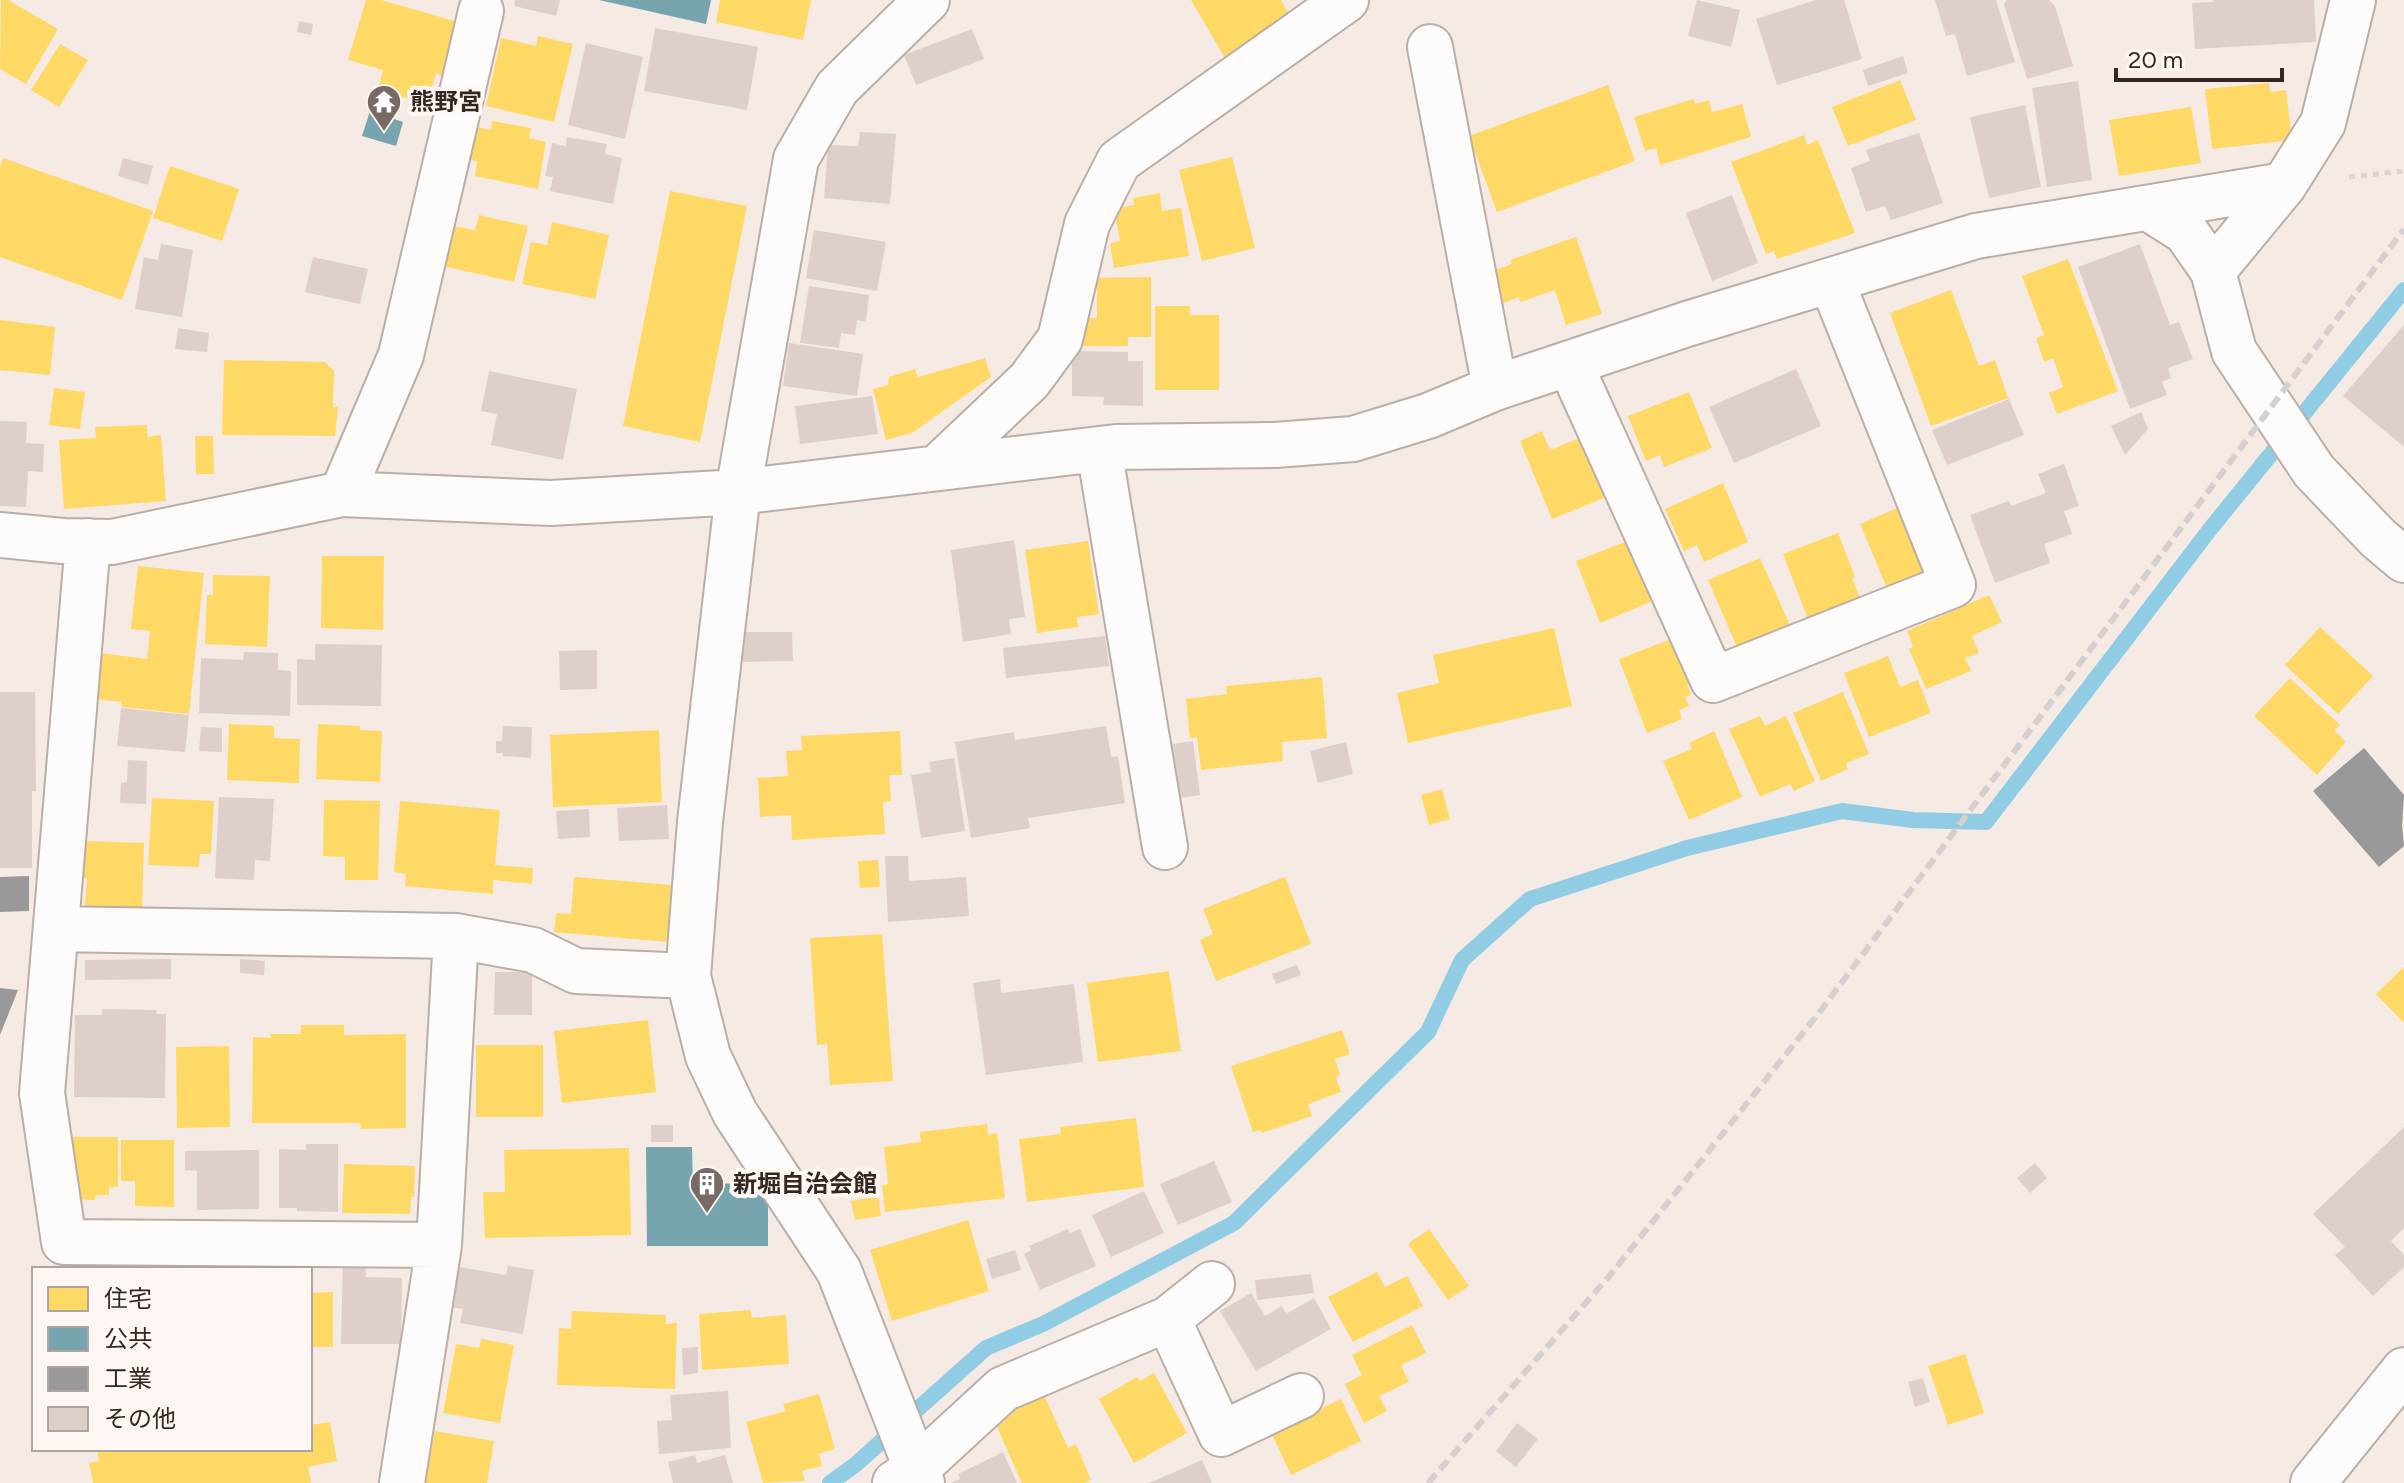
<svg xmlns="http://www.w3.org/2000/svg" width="2404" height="1483" font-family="Figtree,'Noto Sans JP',sans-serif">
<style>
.homes{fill:#ffd966}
.public{fill:#76a5af}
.industry{fill:#999}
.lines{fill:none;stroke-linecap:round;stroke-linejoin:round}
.stream{stroke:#90cde4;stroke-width:16}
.building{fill:#decfca}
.minor-casing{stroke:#baaea9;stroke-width:48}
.major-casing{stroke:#baaea9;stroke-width:48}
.path{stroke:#d9d5d3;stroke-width:5;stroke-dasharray:6 6;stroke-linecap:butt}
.minor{stroke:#fefcfb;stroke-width:44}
.major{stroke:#fefcfb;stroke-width:44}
.rail{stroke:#d5d0cf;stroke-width:6;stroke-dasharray:12 6;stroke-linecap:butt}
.labels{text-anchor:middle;stroke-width:8;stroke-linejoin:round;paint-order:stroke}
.poi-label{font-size:24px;font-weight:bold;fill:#342722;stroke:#fff7f4;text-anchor:start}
</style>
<rect width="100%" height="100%" fill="#f6eae5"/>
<!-- homes -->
<path class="homes" d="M1,0h7l50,29 -32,55 -26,-15z
M366,0h15l77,22 -16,54 -6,-3 -9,31 -49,-14 5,-20 -35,-10z
M720,0h91l-8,40 -87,-18z
M1191,0h90l11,19 -67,39z
M538,36l35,8 -19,78 -68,-16 15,-68 35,8z
M60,44l28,16 -29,47 -28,-17z
M1900,80l16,40 -68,26 -16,-39z
M2269,83l1,9 16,-2 6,50 -80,9 -7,-60z
M1608,85l27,76 -138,51 -28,-76z
M1694,99l1,5 14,-4 3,12 30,-8 9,33 -91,28 -4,-17 -11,3 -11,-34z
M2191,107l10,56 -82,13 -10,-56z
M492,121l39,7 -2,10 17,4 -8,47 -63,-13 2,-15 -7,-1 7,-33 14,3z
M1804,135l3,10 11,-5 37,93 -78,26 -3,-8 -8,3 -35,-92z
M1232,157l23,91 -53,13 -23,-91z
M3,158l150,53 -31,89 -122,-43v-90z
M170,166l69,23 -17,52 -69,-23z
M670,191l77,15 -47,236 -77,-16z
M1160,193l2,18 19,-3 8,48 -75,12 -4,-25 10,-2 -6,-32 20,-4 -1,-7z
M479,215l49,11 -14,56 -71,-16 10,-40 22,4z
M552,222l57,13 -14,64 -73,-15 9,-42 16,3z
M1576,237l26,77 -36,11 -11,-35 -35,12 -1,-5 -18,7 -11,-32 22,-8 -2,-4z
M2068,259l50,132 -61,23 -8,-21 14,-6 -10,-29 -9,4 -8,-24 8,-3 -22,-59z
M1151,277v60h-23v9h-46v-28h15v-40z
M1951,290l28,76 16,-6 13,38 -77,28 -41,-113z
M1155,306h35v9h29v75h-64z
M0,320l55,7 -5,48 -50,-5z
M985,358l6,19 -79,56 -26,7 -13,-51 15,-4 1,-8 26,-8 3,8z
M224,360l101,2 9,9 -1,36h5l-3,29 -113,-1z
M54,388l31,4 -5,37 -31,-4z
M1689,392l23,56 -48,19 -4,-12 -14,6 -18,-45z
M147,425v12l14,-2 5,66 -102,8 -5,-69 37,-2 -1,-11z
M1542,431l8,19 34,-14 25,60 -57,23 -32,-78z
M195,436h18l1,38h-18z
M1723,483l25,59 -44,20 -7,-17 -13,6 -19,-42z
M1911,502l19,68 -43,18 -27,-64z
M1838,533l17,44 -3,1 10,24 -53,20 -26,-68z
M1630,540l23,61 -53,22 -24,-62z
M1088,541l11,73 -22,3 1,10 -41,6 -12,-83z
M322,556h62l-1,74 -62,-2z
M1760,558l32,72 -52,24 -32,-74z
M138,566l66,7 -15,141 -67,-7v-5l-36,-4 6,-46 55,7 3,-28 -19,-2z
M213,575l57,1 -3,71 -62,-3 2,-49h6z
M1989,595l13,27 -30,14 7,17 -14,5 6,13 -45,18 -17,-40 4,-3 -6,-15z
M2320,627l53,49 -35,38 -53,-49z
M1554,628l18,78 -164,37 -11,-50 42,-10 -6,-28z
M1674,638l17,46 -4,1 4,10 -6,2 4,9 -10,4 3,9 -35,14 -28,-74z
M1888,656l12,31 18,-7 13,33 -62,24 -25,-64z
M1322,677l5,61 -45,4 1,19 -82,9 -4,-33 -7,1 -4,-39 41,-5 -1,-8z
M2290,678l50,47 -6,5 12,12 -29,33 -63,-59z
M1843,692l26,62 -23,9 2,6 -27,12 -28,-68z
M1760,716l5,10 21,-10 29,65 -21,10 -4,-7 -30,13 -31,-68z
M229,724l45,2v12l26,1 -1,44 -72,-3z
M318,724l42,2v4l22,1 -2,51 -64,-3z
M659,730l3,72 -109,5 -3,-72z
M900,731l2,44h-13l2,26 -8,1 2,32 -93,6 -1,-25 -31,2 -2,-39 30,-2 -2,-25 16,-1 -1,-14z
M1714,731l28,66 -53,23 -26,-59 29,-12 -3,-6z
M1442,789l8,30 -21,6 -8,-30z
M152,798l62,3 -3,53h-11l-1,13 -51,-2z
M324,800l56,1 -2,79h-33v-23l-22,-1z
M400,801l100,9 -5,55 38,3 -1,16 -39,-4v14l-88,-8 1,-12 -12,-2z
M85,841l59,2 -2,66 -57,-3 2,-28h-13l1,-23 9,1z
M878,860l2,27 -20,1 -2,-27z
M574,877l99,8 -5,57 -114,-10 2,-19 15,1z
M1285,877l26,67 -95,37 -16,-41 13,-6 -10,-25z
M882,934l11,147 -63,4 -3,-41 -10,1 -7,-107z
M2404,967v56l-28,-29z
M1169,971l12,80 -83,11 -11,-79z
M648,1020l8,72 -94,11 -8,-72z
M301,1025h43v10l62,-1v94l-45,1 -1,-6h-108l1,-86 18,1 -1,-4h31z
M1342,1030l8,24 -15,5 5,16 -4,2 5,15 -33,12 4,12 -50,17 -2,-3 -7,2 -22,-66z
M476,1045h67v72h-67z
M229,1046l1,81 -53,1 -1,-81z
M1136,1118l8,69 -117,15 -8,-63 42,-5 -1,-7z
M987,1124l1,11 9,-2 8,65 -120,14 -3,-27 6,-1 -4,-37 37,-5 -1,-10z
M66,1137h52v50h-9v8h-13l-1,5 -24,-1z
M121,1140h53v67l-39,-1v-25h-14z
M629,1148l2,87 -146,3 -2,-46h22l-1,-42z
M344,1164l71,2 -1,31h-3l-1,17 -68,-1z
M878,1196l3,20 -26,4 -4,-19z
M968,1220l21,71 -97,30 -22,-71z
M1429,1229l40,57 -21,14 -40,-56z
M1377,1272l8,15 22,-11 16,30 -70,36 -25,-45z
M333,1292v55h-23v-54z
M751,1310v8l35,-3 3,49 -87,6 -3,-56z
M572,1311l94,4v9l11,-1 -2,66 -118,-4 2,-57 12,1z
M1412,1325l14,28 -25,12 8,17 -30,14 8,15 -23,12 -19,-39 17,-9 -10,-20z
M481,1339l33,6 -14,78 -57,-10 13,-69 23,4z
M1965,1354l19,59 -36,12 -20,-59z
M1154,1373l33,60 -53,30 -35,-64 38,-22 3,4z
M819,1394l16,55 -16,5 3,12 -20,5 3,10 -42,2 -17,-61 40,-11 -3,-7z
M1044,1395l24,53 8,-4 15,36 -6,3h-63l-29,-65z
M1341,1399l20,42 -70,34 -20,-43z
M330,1422l7,39 -29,6 3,16h-218l-4,-20 10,-2 -2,-12h213v-24z
M435,1431l59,10 -7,42h-62z"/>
<!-- public -->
<path class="public" d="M599,0h112l-5,24z
M370,111l33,11 -7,24 -34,-10z
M646,1147h46l1,37 75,-1v63h-121z"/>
<!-- industry -->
<path class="industry" d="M2364,748l40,47 -2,30 2,21 -25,21 -66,-76z
M29,876v35l-29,1v-35z
M0,988l18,2 -18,45z"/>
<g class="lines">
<!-- stream -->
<path class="stream" d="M830,1483l25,-18 131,-117 57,-24 191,-101 194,-191 34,-72 68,-61 157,-51 155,-37 71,9 73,2 225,-294 193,-238"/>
</g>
<!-- building -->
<path class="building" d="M515,0h45l-4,16 -42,-10z
M1697,0l43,10 -9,37 -43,-11z
M1816,0h28l18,59 -85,26 -21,-66z
M1935,0h61l19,62 -48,14 -12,-42 -9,2z
M2007,0h42l6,6 18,60 -46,13 -23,-75z
M2213,0h101l2,42 -121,7 -3,-46 21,-1z
M299,21l14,3 -2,11 -14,-3z
M655,28l103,19 -11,63 -103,-19z
M972,29l12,30 -68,26 -12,-30z
M586,43l57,14 -18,82 -57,-14z
M1903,56l5,17 -40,13 -5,-16z
M2078,81l14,99 -45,7 -15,-99z
M2025,105l16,82 -52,11 -19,-81z
M860,132l36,2 -6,70 -66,-6 4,-53 30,1z
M1919,133l24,70 -52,17 -6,-14 -19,6 -15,-44 19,-7 -4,-11z
M567,137l40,7 -2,10 17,4 -9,46 -63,-13 3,-14 -8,-1 7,-33 14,3z
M123,158l30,8 -5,19 -30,-9z
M1732,195l26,68 -46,18 -26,-68z
M814,230l72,12 -9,49 -71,-13z
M161,244l32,6 -11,67 -47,-8 9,-52 14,3z
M2140,244l30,81 9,-3 14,37 -25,9 3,10 -9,4 5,13 -37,14 -52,-142z
M313,257l55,12 -8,35 -55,-12z
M809,286l60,9 -3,27 -9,-2 -2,15 -14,-2 -2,15 -39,-5z
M2404,325v122l-61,-51z
M178,328l31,5 -2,19 -32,-3z
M789,343l74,11 -6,42 -74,-10z
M1072,351l56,1v9h15v45l-40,-1 1,-8 -32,-1z
M1796,369l25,57 -87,37 -25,-56z
M489,371l88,18 -14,71 -72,-15 6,-31 -16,-3z
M872,396l6,38 -78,10 -5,-38z
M2009,399l15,36 -77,30 -15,-35z
M2141,412l7,17 -23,26 -14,-29z
M0,421l27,1 -1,21 18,1 -1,28 -15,-1 -2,36 -26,-1z
M2064,464l15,42 -15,5 8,23 -28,10 6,19 -55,20 -25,-68 39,-14 2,5 35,-13 -8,-19z
M1014,540l11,77 -16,2 2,15 -48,8 -12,-92z
M742,632h50l1,29 -50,1z
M1105,636l4,30 -103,12 -3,-30z
M315,644l67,1 -1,61 -84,-1v-46l18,1z
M597,650v39l-37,1 -1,-39z
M244,652l34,1v17l13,1 -1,45 -91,-3 2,-55 42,2z
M0,692h35l1,99h-4v77h-32z
M121,708l68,7 -4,37 -68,-6z
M503,726l29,1 -1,31 -28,-2v-3h-7v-12h6z
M1106,726l5,31 7,-1 7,47 -97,15 2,10 -59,10 -16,-96 59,-10 1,8z
M201,727l21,1v24l-23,-1z
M1193,741l7,54 -28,4 -7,-54z
M1346,742l7,32 -35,9 -8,-32z
M954,758l11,73 -44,7 -10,-63 20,-3 -2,-10z
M128,760l19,1 -1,43 -26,-1 1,-20 6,-1z
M219,797l55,2 -4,62 -15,-1 -1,20 -39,-2z
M667,805l2,34 -50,2 -2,-33z
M589,809l1,28 -32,2 -2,-28z
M885,856h23l1,25 57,-4 3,39 -81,6z
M171,959v20l-86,1v-20z
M240,959l25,2 -1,14 -24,-2z
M1297,965l4,10 -25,9 -4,-10z
M495,972h37v43h-38z
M1000,979l1,14 73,-9 9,78 -97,13 -13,-92z
M102,1009l55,1 -1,4h10l-1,84 -91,-1 1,-82h27z
M651,1125h22v17h-22z
M2404,1127v101l-13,13 13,14v12l-31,29 -38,-41 10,-8 -32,-33z
M306,1144h32v68l-41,-1v-3h-18v-59l27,1z
M259,1150v59l-62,1v-39l-12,-1v-19z
M1214,1161l18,41 -54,23 -18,-41z
M2035,1163l12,15 -17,15 -13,-15z
M1144,1191l20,42 -53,24 -19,-42z
M1068,1229l2,4 10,-4 16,37 -56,24 -16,-36 7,-4 -2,-4z
M1015,1250l6,20 -29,9 -6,-20z
M343,1258h22l1,19 36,1 -1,66h-60z
M508,1266l26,4 -11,64 -63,-11 3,-14 -11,-2 7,-40 47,8z
M1311,1274l3,19 -57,7 -2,-20z
M1251,1293l14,23 17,-10 4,8 28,-16 17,31 -75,42 -36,-60z
M698,1347v26l-15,2 -1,-27z
M1923,1378l7,24 -15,5 -7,-25z
M728,1391l3,57 -72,6 -2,-33 15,-1 -2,-25z
M1517,1423l21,16 -22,28 -20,-16z
M1003,1452l14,31h-66l9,-4 -2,-5z
M695,1455l2,8 28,-8 8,28h-60l-5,-21z
M1202,1460l10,23h-63z"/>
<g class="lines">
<defs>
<path id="minor" d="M1430,47l65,341
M2148,208l38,24 27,39 21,80 80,120 64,67 26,22
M2213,271l71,-86 39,-62 30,-123
M1570,364l143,316 240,-95 -122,-305
M1099,449l66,398
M937,468l92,-87 31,-42 27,-115 32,-63 227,-161
M342,494l59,-139 80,-344
M0,535l63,6 49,1 230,-48 209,9 187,-11 378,-45 159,-2 78,-6 75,-23 67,-28 192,-64 289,-88 308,-51
M88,541l-46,552 22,149 375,3
M57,929l399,7 77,14 43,21 112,5
M1168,1319l53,115 80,-38
M402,1483l37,-238 17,-309
M895,1483l22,-15 86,-79 165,-70 44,-35
M922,1483l-83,-212 -104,-158 -27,-57 -20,-80 12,-154 38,-330 58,-333 41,-71 90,-88"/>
<path id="major" d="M2313,1483l91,-113"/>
</defs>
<!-- minor casing -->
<use href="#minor" class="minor-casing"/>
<!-- major casing -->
<use href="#major" class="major-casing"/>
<!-- path -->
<path class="path" d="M2349,177l55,-6"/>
<!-- minor -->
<use href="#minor" class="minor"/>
<!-- major -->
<use href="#major" class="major"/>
<!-- rail -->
<path class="rail" d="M1428,1483l183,-209 211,-265 582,-780"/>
</g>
<!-- icons -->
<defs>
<symbol id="temple-pin" viewBox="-11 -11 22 30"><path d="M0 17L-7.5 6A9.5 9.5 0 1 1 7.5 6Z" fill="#786b66" stroke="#fff7f4"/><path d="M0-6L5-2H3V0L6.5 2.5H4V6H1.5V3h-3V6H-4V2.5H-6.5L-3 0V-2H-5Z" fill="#fff"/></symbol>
<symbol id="building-pin" viewBox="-11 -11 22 30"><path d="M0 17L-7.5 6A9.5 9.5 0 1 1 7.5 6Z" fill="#786b66" stroke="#fff7f4"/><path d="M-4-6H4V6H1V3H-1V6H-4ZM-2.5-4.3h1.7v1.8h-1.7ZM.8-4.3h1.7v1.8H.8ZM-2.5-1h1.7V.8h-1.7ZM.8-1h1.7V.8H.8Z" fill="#fff"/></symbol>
</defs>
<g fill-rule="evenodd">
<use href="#temple-pin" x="364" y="82" width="40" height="54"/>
<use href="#building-pin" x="687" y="1164" width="40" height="54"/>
</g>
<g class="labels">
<!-- poi labels -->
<g class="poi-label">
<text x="410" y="110">熊野宮</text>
<text x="733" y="1192">新堀自治会館</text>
</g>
</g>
<!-- legend -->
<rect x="32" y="1267" width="280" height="184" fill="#fff7f4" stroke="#aea4a0" stroke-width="2"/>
<rect x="48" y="1287" width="40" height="24" fill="#ffd966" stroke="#aea4a0" stroke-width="2"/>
<text x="104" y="1307" font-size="24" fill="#342722">住宅</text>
<rect x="48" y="1327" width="40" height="24" fill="#76a5af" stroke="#aea4a0" stroke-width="2"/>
<text x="104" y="1347" font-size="24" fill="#342722">公共</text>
<rect x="48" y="1367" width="40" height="24" fill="#999999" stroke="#aea4a0" stroke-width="2"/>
<text x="104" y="1387" font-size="24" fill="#342722">工業</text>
<rect x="48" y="1407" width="40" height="24" fill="#decfca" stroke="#aea4a0" stroke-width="2"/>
<text x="104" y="1427" font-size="24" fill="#342722">その他</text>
<!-- scale -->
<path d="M2116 68v12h166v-12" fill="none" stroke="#342722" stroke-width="4"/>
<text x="2128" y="68" font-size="24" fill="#342722" stroke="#fff7f4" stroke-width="6" paint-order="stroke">20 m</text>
</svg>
